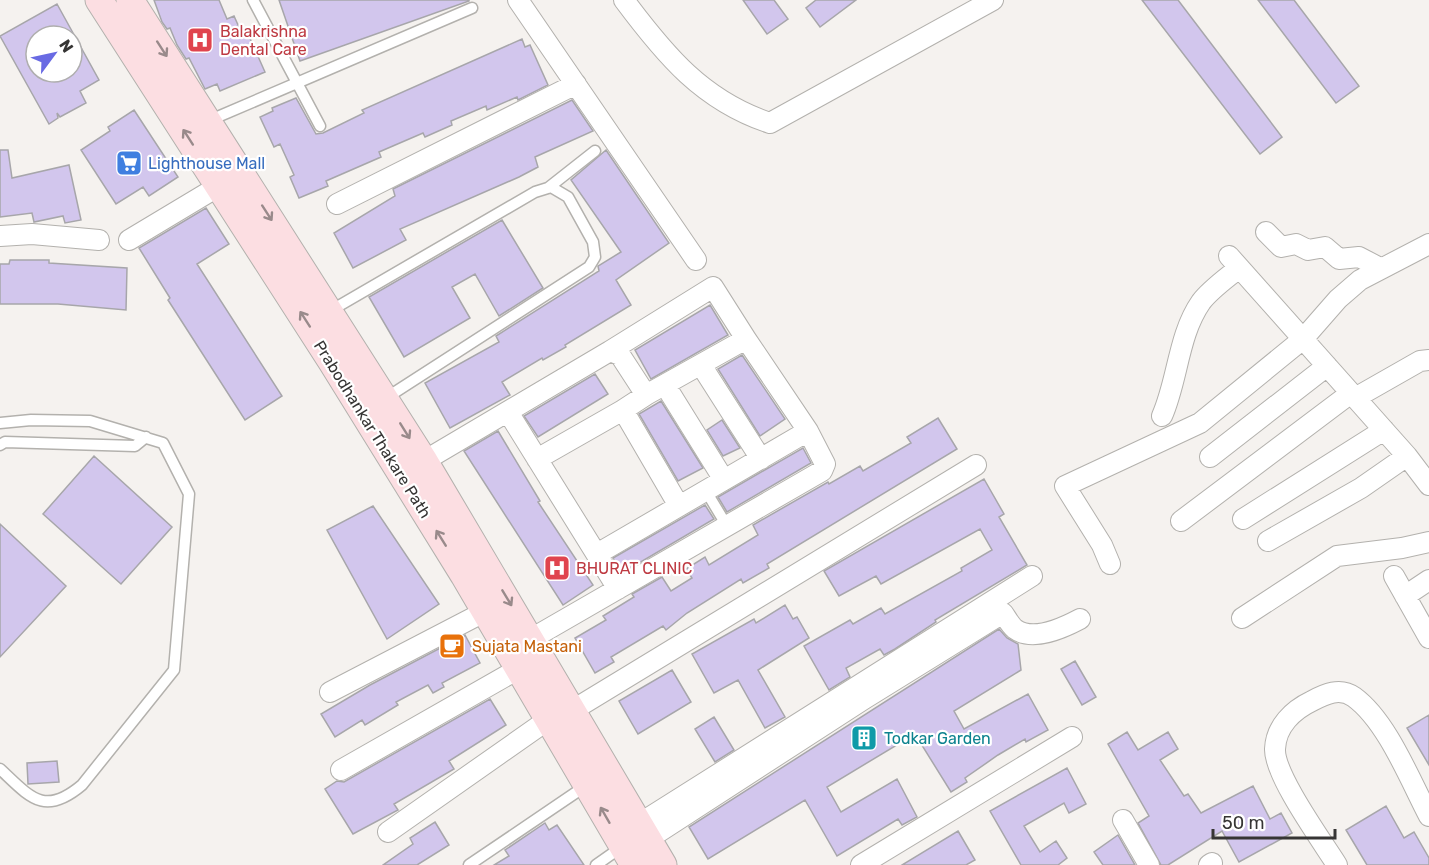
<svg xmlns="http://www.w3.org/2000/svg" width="1429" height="865" font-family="Rubik,sans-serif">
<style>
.building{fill:#d2c6ed;stroke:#a7a6aa;stroke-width:1.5;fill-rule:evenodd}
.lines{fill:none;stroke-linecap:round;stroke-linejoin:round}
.lane-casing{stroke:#b3b1ad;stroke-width:13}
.street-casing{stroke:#b3b1ad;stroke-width:22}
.secondary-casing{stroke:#b3b1ad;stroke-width:29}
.lane{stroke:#fff;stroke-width:10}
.street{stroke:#fff;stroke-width:20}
.secondary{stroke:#fcdee2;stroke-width:27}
.oneway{stroke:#998a8b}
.labels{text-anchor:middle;stroke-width:4.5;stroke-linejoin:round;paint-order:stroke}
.health-label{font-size:16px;fill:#be3a42;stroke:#fff;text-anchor:start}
.shop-label{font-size:16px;fill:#366cbe;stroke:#fff;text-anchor:start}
.street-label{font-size:16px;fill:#363534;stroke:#fff}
.food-label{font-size:16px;fill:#c56008;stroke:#fff;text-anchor:start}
.culture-label{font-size:16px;fill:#0d838f;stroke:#fff;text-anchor:start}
</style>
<rect width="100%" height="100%" fill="#f5f2ef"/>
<!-- building -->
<path class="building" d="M154,0h65l8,19 7,-3 9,20 5,-2 17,38 -45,19 -3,-7 -12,5 -16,-31 -3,1 -9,-14 -7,-17 -3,1 -5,-7z
M279,0h190v1l-169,60z
M743,0h31l14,19 -21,15z
M816,0h40l-36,27 -14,-19z
M1142,0h36l104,137 -22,17z
M1258,0h36l65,86 -23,17z
M57,4l42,76 -19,11 6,12 -26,14 -3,-4 1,5 -9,6 -49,-88zM36,36h36v36h-36z
M522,39l3,8 5,-2 18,40 -30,15 -1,-3 -30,13 -1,-4 -35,15 1,4 -27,12 -2,-4 -44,19 2,5 -55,24 2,5 -29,12 -9,-21 4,-2 -14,-31 -6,3 -14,-30 13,-6 -1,-3 24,-10 20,36 7,-1 41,-20 -2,-3z
M572,100l21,31 -58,26 3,10 -19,10 -119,52 6,11 -53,28 -19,-35 61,-37 -2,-7z
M134,110l44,67 -29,19 -6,-9 -27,17 -35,-54 29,-19 -2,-4z
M0,150h8l4,28 57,-13 12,55 -16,3 -2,-7 -29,6 -2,-9 -32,4z
M606,150l63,93 -53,37 15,25 -66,40 1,2 -23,13 -1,-2 -40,24 8,13 -60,33 -25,-45 74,-41 -3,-6 103,-65 -1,-5 23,-14 -50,-72z
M206,208l23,36 -32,20 85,132 -37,24 -77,-120 2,-2 -31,-50z
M502,220l41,68 -44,28 -24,-42 -23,13 18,31 -66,39 -35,-60z
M10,260h39v3l78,5 -1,42 -68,-6h-58v-40h9z
M710,305l18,30 -77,44 -16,-29z
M742,355l43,64 -25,17 -42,-67z
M595,374l13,20 -70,43 -14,-21z
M661,401l42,67 -25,13 -39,-67z
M938,418l19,31 -190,115 2,4 -26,15 -2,-4 -54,34 -21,17 -3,-4 -52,31 3,5 -19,11 -20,-35 31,-18 -3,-4 31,-19 -2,-3 30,-17 9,14 21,-13 -6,-9 19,-12 4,8 49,-30 -5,-10 75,-43 1,2 31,-18 3,5 48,-28 -4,-6z
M722,420l18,28 -17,8 -16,-26z
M498,431l42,70 -2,1 55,83 -30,20 -99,-154z
M803,448l8,15 -84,49 -9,-15z
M94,456l78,71 -51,57 -78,-70z
M984,479l20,35 -5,3 28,48 -92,55 1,2 -41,27 -11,6 -4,-6 -34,19 4,9 -21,13 -25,-44 46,-26 3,4 28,-16 4,6 77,-43 -1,-3 31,-18 -12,-21 -99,55 -5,-8 -37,20 -15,-25z
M705,505l9,14 -92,54 -9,-15z
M373,506l66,98 -52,35 -60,-109z
M0,524l66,62 -66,71z
M785,605l8,14 4,-2 12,21 -51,32 27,47 -20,11 -27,-48 -24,13 -22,-39 62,-35 2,4z
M999,629l8,9 11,6 3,26 -67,41 10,18 64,-35 20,36 -22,12 -1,-3 -27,16 -33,23 2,4 -16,10 -36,-58 -88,53 14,25 56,-33 20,38 -15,8 -4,-6 -61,37 -32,-56 -97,59 -19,-32z
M465,635l15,28 -38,20 2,4 -11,6 -5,-8 -32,17 2,3 -33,20 -3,-5 -27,17 -14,-23 49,-29z
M1075,661l21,36 -14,8 -21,-36z
M672,670l19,32 -53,32 -19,-33z
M490,699l16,26 -57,36 5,8 -60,35 4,6 -45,24 -28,-45 12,-8 7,1z
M1429,715v50l-22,-37z
M714,717l20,33 -19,12 -20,-33z
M1127,732l11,18 30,-18 10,17 -18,11 24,36 4,-2 13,19 52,-27 17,33 11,-6 11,20 -53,29 -17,-31 -54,34h-7l-23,-42 11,-7 -41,-72z
M57,761l2,21 -31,2 -1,-21z
M1067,768l19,36 -17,9 -5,-10 -40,23 16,26 16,-11 11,17 -9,7h-37l-31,-54z
M1386,806l18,32 10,-6 15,26v7h-62l-21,-35z
M435,822l14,23 -32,20h-34l30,-21 -3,-6z
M545,823l4,7 8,-5 27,40h-90l15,-9 -4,-6z
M958,831l17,29 -9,5h-64z
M1118,835l17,30h-32l-9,-13z"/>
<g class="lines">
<defs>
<path id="lane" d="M253,0l67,126
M208,121l264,-113
M548,188l47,-37
M330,311l205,-119 16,-5 17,10 25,45 2,15 -6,10 -203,131
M0,423l31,-3 59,1 73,22 26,51 -15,176 -92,115c-38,32 -52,12 -82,-16
M0,445l5,-3 130,4 11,-9
M706,491l21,35
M469,865l118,-80
M596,865l27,-19"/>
<path id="street" d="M518,0l178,260
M624,0c41,55 79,101 146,123l223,-123
M337,204l239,-120
M1266,232l15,15 15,-3 12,6 17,-3 14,12 20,-2 21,11
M0,236l32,-2 67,6
M129,240l90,-54
M1229,256l178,200 22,29
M610,351l103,-64 33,52
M701,365l60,94
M665,385l59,95
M646,395l-23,15 56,96
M1355,398l65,-37 9,-1
M508,412l110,177
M1162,416c16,-36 16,-81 39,-114 10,-13 26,-24 38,-34
M1210,457l117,-91
M537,459l86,-49
M424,461l186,-110 10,4 26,40 100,-56 62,92 17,33 -3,7 -291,168
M1243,519l141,-89
M1181,521l170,-128
M1268,541l93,-53 46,-32
M597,554l211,-123
M1110,564l-8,-19 -37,-59 135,-63 103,-84 35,-40 22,-19 69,-36
M1394,576l35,62
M1405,596l24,-16
M1242,618l95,-62 65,-8 27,-6
M330,692l156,-81
M573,710l403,-245
M341,770l179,-102
M1123,820l26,45
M639,824l393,-248
M388,832l161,-113
M648,839l216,-140 139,-86c3,4 7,12 12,16 18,13 48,-1 65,-10
M861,865l211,-128
M1209,865l3,-2
M1337,865c-15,-24 -63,-90 -62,-116 1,-23 18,-39 37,-48 13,-7 28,-14 42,-4 33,24 56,83 75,119"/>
<path id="secondary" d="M99,0l233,362 132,213 170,290
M130,0l294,461 239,404"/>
</defs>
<!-- lane casing -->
<use href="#lane" class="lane-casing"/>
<!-- street casing -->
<use href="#street" class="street-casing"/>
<!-- secondary casing -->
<use href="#secondary" class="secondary-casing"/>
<!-- lane -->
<use href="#lane" class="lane"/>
<!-- street -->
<use href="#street" class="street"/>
<!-- secondary -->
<use href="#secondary" class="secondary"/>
</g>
<!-- one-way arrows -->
<defs><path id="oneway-shaft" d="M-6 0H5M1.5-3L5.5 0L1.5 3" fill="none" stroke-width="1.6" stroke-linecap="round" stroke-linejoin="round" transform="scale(1.5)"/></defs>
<g class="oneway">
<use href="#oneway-shaft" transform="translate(162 49) rotate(57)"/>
<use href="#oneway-shaft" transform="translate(188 137) rotate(-123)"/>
<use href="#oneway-shaft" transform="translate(267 213) rotate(57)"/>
<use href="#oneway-shaft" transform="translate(305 319) rotate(-123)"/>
<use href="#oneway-shaft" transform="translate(405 431) rotate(58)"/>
<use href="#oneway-shaft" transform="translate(441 538) rotate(-122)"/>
<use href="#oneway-shaft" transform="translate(507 598) rotate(59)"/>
<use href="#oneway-shaft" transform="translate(605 815) rotate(-120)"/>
</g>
<!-- icons -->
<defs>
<symbol id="hospital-square" viewBox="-11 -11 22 22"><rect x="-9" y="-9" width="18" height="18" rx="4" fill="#e0444e" stroke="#fff"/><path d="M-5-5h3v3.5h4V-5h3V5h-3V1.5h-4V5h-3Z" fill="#fff"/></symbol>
<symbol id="supermarket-square" viewBox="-11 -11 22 22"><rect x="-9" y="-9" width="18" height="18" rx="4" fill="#3f7fe0" stroke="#fff"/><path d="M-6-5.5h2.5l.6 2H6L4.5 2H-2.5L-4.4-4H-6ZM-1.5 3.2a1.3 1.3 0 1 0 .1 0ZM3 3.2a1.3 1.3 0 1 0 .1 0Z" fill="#fff"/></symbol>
<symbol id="cafe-square" viewBox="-11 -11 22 22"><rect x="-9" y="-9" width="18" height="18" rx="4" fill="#e8710a" stroke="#fff"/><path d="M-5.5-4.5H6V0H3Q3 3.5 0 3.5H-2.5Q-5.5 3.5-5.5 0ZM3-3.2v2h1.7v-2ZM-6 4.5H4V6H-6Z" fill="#fff"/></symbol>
<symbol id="building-square" viewBox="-11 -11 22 22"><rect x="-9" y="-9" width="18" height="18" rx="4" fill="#0f9aa8" stroke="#fff"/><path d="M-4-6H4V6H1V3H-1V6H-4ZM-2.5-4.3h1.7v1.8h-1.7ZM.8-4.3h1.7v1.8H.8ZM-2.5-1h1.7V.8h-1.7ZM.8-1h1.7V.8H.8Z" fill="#fff"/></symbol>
</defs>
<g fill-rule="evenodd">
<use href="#hospital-square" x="185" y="25" width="30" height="30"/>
<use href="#supermarket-square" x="114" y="148" width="30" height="30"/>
<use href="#hospital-square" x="542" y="553" width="30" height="30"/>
<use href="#cafe-square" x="437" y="631" width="30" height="30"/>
<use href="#building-square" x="849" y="723" width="30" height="30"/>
</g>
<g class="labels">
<!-- health labels -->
<g class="health-label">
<text x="220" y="37">Balakrishna<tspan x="220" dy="18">Dental Care</tspan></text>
<text x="576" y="574">BHURAT CLINIC</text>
</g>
<!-- shop labels -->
<g class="shop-label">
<text x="148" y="169">Lighthouse Mall</text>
</g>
<!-- street labels -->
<g class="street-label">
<text transform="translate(373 429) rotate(58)" y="6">Prabodhankar Thakare Path</text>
</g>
<!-- food labels -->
<g class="food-label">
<text x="472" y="652">Sujata Mastani</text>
</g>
<!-- culture labels -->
<g class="culture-label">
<text x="884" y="744">Todkar Garden</text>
</g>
</g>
<!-- north arrow -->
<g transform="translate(54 54) rotate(57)"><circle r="28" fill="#ffffff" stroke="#afaeae" stroke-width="1.5"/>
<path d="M0-4.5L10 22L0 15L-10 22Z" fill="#696ae3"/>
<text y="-9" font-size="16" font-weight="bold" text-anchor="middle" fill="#363534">N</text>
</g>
<!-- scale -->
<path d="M1213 829v9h122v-9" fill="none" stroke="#363534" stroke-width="3"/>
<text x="1222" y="829" font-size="18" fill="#363534" stroke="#ffffff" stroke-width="4.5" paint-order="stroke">50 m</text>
</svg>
